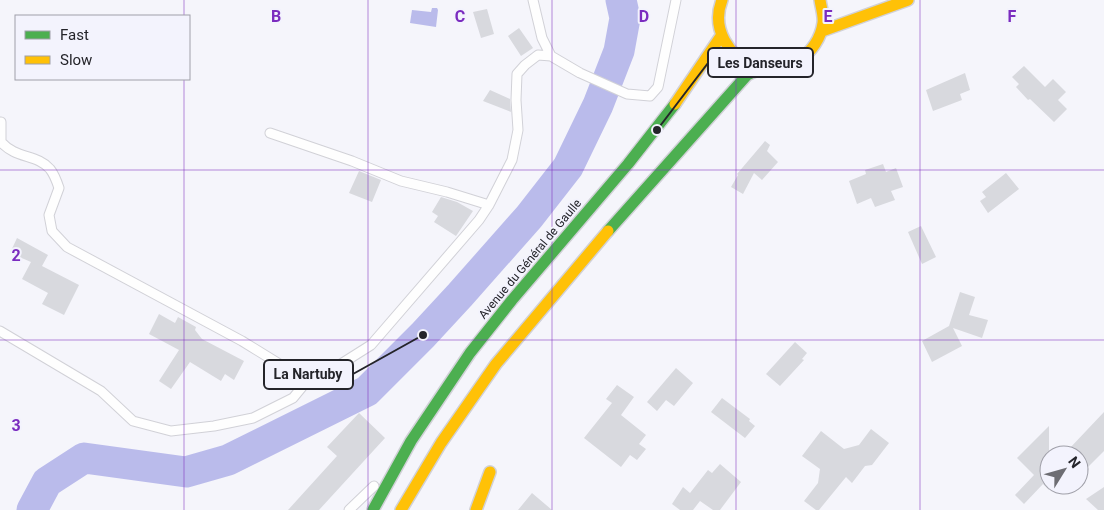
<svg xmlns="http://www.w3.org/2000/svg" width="1104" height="510" font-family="Roboto,sans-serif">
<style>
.water{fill:#babbeb}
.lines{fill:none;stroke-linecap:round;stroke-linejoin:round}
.river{stroke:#babbeb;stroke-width:31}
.building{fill:#d8d9de}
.lane-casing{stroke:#d1d1d7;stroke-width:11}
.fast-casing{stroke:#d1d1d7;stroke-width:14}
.slow-casing{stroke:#d1d1d7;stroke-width:14}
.lane{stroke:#fefefe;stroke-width:9}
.fast{stroke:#4caf50;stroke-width:11}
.slow{stroke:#ffc107;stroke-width:11}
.grid{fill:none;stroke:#7b2cbf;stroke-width:1;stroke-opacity:0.55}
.labels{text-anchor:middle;stroke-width:4;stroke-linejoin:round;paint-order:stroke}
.street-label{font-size:12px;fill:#24242a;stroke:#f3f3fd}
.grid-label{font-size:16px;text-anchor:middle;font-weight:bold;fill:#7b2cbf;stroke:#f3f3fd;stroke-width:4;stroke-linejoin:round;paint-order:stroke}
.leader{fill:none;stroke:#24242a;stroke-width:2}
.callout-dot{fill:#24242a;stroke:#f3f3fd;stroke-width:2}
.callout{fill:#f3f3fd;stroke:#24242a;stroke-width:2}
.callout-label{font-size:14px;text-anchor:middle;font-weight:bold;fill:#24242a}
</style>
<rect width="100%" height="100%" fill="#f5f5fb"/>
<!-- water -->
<path class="water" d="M432,8h5l1,2 -2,17 -26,-4 2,-13 19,2z"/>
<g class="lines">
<!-- river -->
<path class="river" d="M32,510l15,-28 37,-24 102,14 42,-12 139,-69 56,-56 37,-40 69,-78 39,-50 30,-62 21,-54 6,-33 -4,-18"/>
</g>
<!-- building -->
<path class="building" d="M487,9l7,25 -13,4 -8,-26z
M519,28l14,20 -12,8 -13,-20z
M1024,66l21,21 8,-8 13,13 -8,8 9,9 -13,13 -24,-23 -2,1 -12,-13 3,-3 -7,-7z
M965,73l5,17 -10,4 2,6 -29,11 -7,-21z
M490,90l20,9 1,13 -28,-11z
M765,141l5,4 -3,6 11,11 -16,18 -8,-7 -11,21 -12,-7 7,-12 -1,-1z
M883,164l3,8 10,-4 7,19 -12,4 4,9 -20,7 -4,-9 -14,6 -8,-23 17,-7 -1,-4z
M359,171l22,9 -9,22 -23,-9z
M1006,173l13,16 -31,24 -8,-12 6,-4 -4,-5z
M441,197l16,5 16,9 -17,25 -22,-14 4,-6 -6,-4z
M921,226l15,31 -14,7 -14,-32z
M17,238l31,17 -6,11 37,19 -15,30 -22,-11 6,-11 -26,-14 9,-17 -21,-9z
M960,292l15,5 -6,18 19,5 -6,18 -29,-10 9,18 -30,16 -10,-21 27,-15z
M159,314l16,9 3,-6 18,10 -1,3 7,9 42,22 -10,19 -9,-6 -4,7 -31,-19 -19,27 -12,-8 20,-31 -30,-16z
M795,342l12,11 -5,6 2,1 -24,26 -14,-12z
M676,368l17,15 -19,23 -8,-6 -9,11 -10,-9z
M617,385l17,12 -13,18 25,20 -7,9 7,5 -9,11 -7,-5 -9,12 -37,-29 28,-35 -6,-4z
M722,398l28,21 -1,2 6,5 -10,12 -34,-26z
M1104,412v39l-16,16 -9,-9v-3h-4l-6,-6z
M359,413l26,25 -66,72h-31l49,-54 -10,-9z
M1049,426v64l-6,-6 -19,20 -9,-9 19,-20 -17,-17z
M871,429l18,14 -17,22 -7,1 -13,17 -6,-6 -27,33h-3l-12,-9 14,-18 2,-14 -18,-13 19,-25 23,18 15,-4z
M720,464l21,18 -21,28h-7l-13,-9 -7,9h-13l-8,-6 11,-17 7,6 18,-23 4,3z
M1104,487v23h-6l-12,-11z
M532,493l20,17h-34z"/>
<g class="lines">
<defs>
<path id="lane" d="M533,0l9,38 9,18 29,17 47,21 23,2 8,-9 18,-87
M1,122v20c15,17 36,12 49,27 4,5 7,13 9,19l-10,27 3,16 15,16 175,94 65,40
M270,133l82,28 49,20 46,11 42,13
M0,331l101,60 32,30 38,10 43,-5 39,-8 40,-20 14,-17 26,-12 38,-24 108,-125 10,-15 23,-45 6,-30 -2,-30 1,-26 8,-9 13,-10 13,1
M349,510l25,-24"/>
<path id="fast" d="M608,231l139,-156 13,-6
M373,510l38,-69 59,-88 42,-53 116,-136 47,-60"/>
<path id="slow" d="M722,0c-11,28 6,57 34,67 30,11 63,-14 67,-44 1,-7 -2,-16 -3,-23
M822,31l86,-31
M675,104l46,-68
M401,510l40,-67 55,-79 112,-133
M476,510l14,-38"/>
</defs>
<!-- lane casing -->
<use href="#lane" class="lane-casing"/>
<!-- fast casing -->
<use href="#fast" class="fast-casing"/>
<!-- slow casing -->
<use href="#slow" class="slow-casing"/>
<!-- lane -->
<use href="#lane" class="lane"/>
<!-- fast -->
<use href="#fast" class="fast"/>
<!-- slow -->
<use href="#slow" class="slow"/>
</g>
<!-- grid -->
<path class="grid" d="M184,0v16M368,0v510M552,0v510M736,0v510M920,0v510M184,79v431M0,170h1104M0,340h1104"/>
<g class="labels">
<!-- street labels -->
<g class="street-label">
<text transform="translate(530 259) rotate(-50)" y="4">Avenue du Général de Gaulle</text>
</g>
</g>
<g class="grid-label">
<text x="276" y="22">B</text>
<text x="460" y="22">C</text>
<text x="644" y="22">D</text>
<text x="828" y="22">E</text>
<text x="1012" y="22">F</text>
<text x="16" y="261">2</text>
<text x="16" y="431">3</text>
</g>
<!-- callouts -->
<path class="leader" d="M657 130L708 63M423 335L353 374"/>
<g class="callout-dot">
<circle cx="657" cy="130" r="5"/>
<circle cx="423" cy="335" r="5"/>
</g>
<g class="callout">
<rect x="708" y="48" width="105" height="29" rx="5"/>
<rect x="264" y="360" width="89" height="29" rx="5"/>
</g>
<g class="callout-label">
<text x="760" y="68">Les Danseurs</text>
<text x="308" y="379">La Nartuby</text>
</g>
<!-- legend -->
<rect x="15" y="15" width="175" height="65" fill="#f3f3fd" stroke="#a0a0a9"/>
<rect x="25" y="31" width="25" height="8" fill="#4caf50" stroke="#a0a0a9"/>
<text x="60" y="40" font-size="15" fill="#24242a">Fast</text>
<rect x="25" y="56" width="25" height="8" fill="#ffc107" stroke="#a0a0a9"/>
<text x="60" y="65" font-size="15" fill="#24242a">Slow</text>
<!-- north arrow -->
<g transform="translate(1064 470) rotate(53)"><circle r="24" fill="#f3f3fd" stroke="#a0a0a9"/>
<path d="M0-4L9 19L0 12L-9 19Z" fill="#6d6d73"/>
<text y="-8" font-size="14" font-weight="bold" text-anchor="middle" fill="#24242a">N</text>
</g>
</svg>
